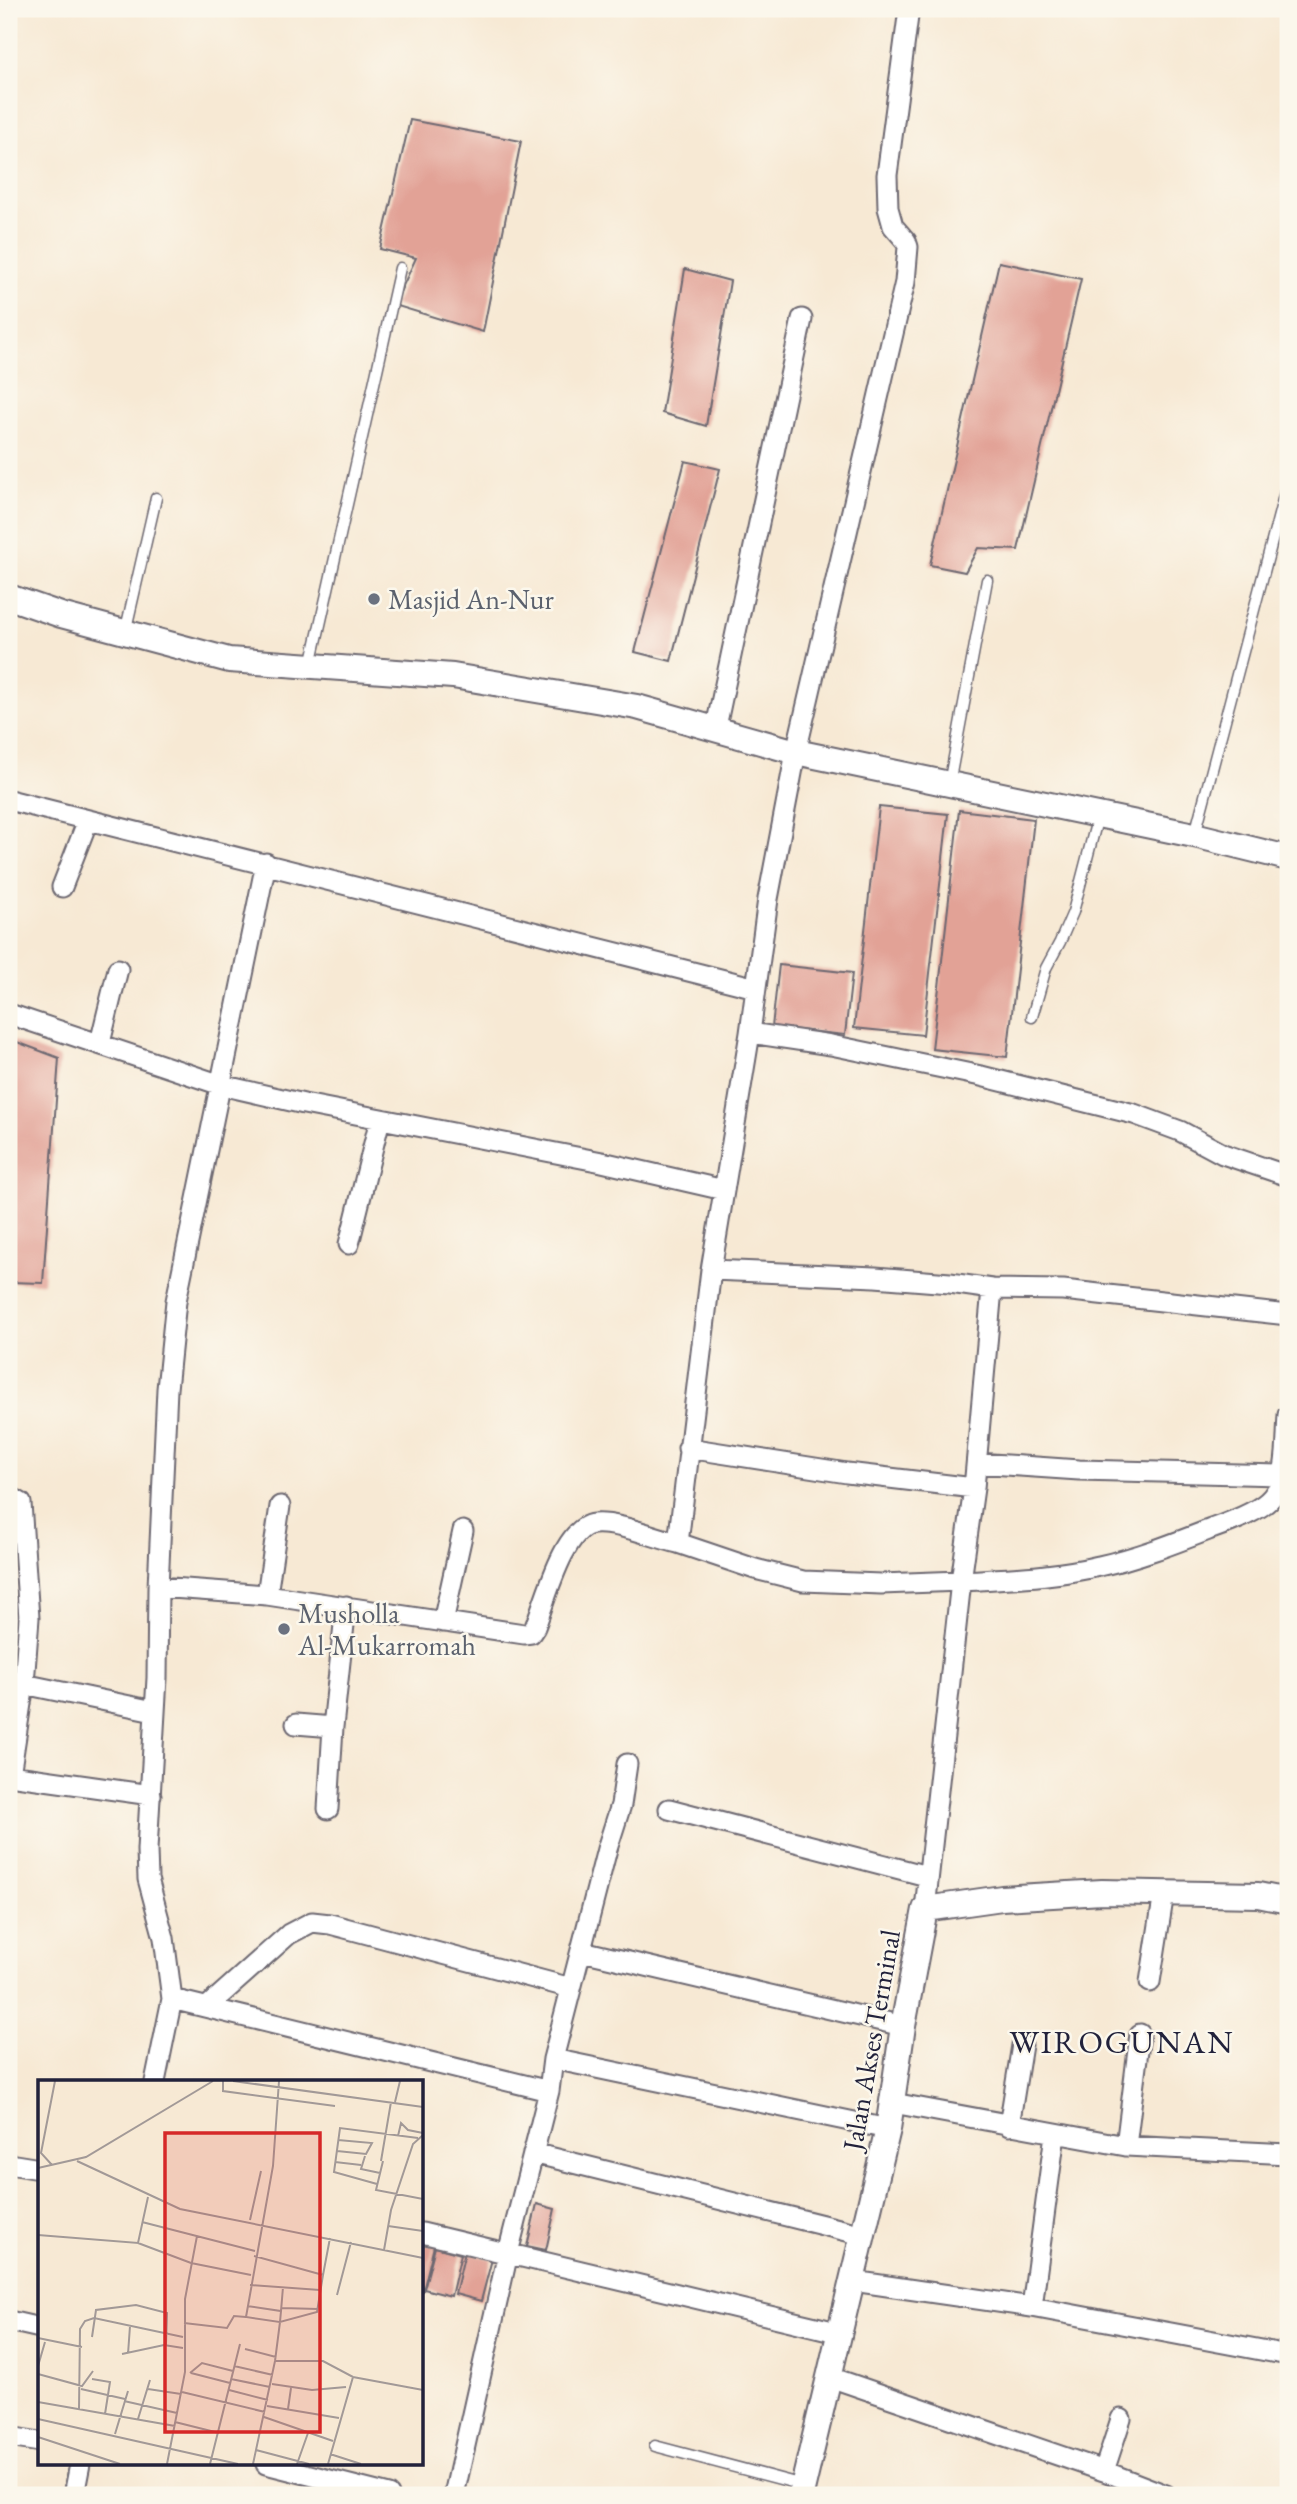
<svg xmlns="http://www.w3.org/2000/svg" width="1297" height="2504" font-family="'EB Garamond',serif">
<style>
.building{fill:#e2a296}
.lines{fill:none;stroke-linecap:round;stroke-linejoin:round}
.service-casing{stroke:#6d6871;stroke-width:13}
.minor-casing{stroke:#6d6871;stroke-width:23}
.tertiary-casing{stroke:#6d6871;stroke-width:28}
.service{stroke:#fff;stroke-width:10}
.minor{stroke:#fff;stroke-width:19}
.tertiary{stroke:#fff;stroke-width:24}
.worship-dot{fill:#6b7280;stroke:#fbf7ec;stroke-width:2.5}
.labels{text-anchor:middle;stroke-width:5;stroke-linejoin:round;paint-order:stroke}
.worship-label{font-size:28px;fill:#5b616d;stroke:#fbf7ec;text-anchor:start}
.street-label{font-size:28px;fill:#22223b;stroke:#fbf7ec}
.quarter-label{font-size:32px;letter-spacing:2px;fill:#22223b;stroke:#fbf7ec}
.inset-road{fill:none;stroke:#a29997;stroke-width:2}
.view{fill:#d62828;fill-opacity:0.15;stroke:#d62828;stroke-width:3.5}
.inset-edge{fill:none;stroke:#22223b;stroke-width:3.5}
</style>
<rect width="100%" height="100%" fill="#fbf7ec"/>
<filter id="ink" filterUnits="userSpaceOnUse"><feTurbulence type="fractalNoise" baseFrequency=".0143" numOctaves="2"/><feDisplacementMap in="SourceGraphic" scale="14" xChannelSelector="R" yChannelSelector="G"/><feConvolveMatrix kernelMatrix="1 2 1 2 8 2 1 2 1" color-interpolation-filters="sRGB"/></filter>
<filter id="wash" filterUnits="userSpaceOnUse"><feTurbulence type="fractalNoise" baseFrequency=".00686" numOctaves="4" result="noise"/><feDisplacementMap in="SourceGraphic" scale="28" xChannelSelector="R" yChannelSelector="G"/><feGaussianBlur stdDeviation="1.57" result="paint"/><feColorMatrix in="noise" values="0 0 0 0 0 0 0 0 0 0 0 0 0 0 0 0 0 1.4 0 .05"/><feComposite in="paint" operator="in"/></filter>
<g filter="url(#wash)">
<rect width="100%" height="100%" fill="#f7e9d4"/>
<g id="blocks">
<!-- building -->
<path class="building" d="M410,120l111,21 -38,191 -89,-27 22,-47 -36,-9z
M999,262l82,17 -63,271 -40,-2 -13,24 -35,-7z
M685,269l45,12 -24,145 -44,-13z
M685,461l35,8 -49,192 -36,-9z
M879,807l69,7 -25,221 -69,-7z
M959,810l75,9 -27,238 -75,-8z
M779,965l73,8 -7,62 -73,-8z
M9,1039l50,19 -16,225 -34,-1z
M537,2204l18,5 -9,41 -19,-4z
M422,2244l12,2 -11,45h-1z
M435,2247l26,7 -10,42 -27,-7z
M465,2252l27,7 -11,42 -26,-7z"/>
</g>
</g>
<g filter="url(#ink)">
<use href="#blocks" fill-opacity="0" stroke="#6d6871" stroke-width="2"/>
<g class="lines">
<defs>
<path id="service" d="M125,633l31,-135
M311,665l89,-397
M949,784l38,-204
M1195,834l90,-342
M1032,1017l14,-49 14,-26 13,-30 25,-96
M655,2446l148,39"/>
<path id="minor" d="M909,9l-22,166 1,33 5,18 13,15 2,6 -3,35 -109,470 -28,147 -18,134 -39,237 -33,273 77,26 48,12 78,3 80,-3 -36,328
M716,727l86,-408
M9,800l747,188
M62,887l26,-67
M9,1014l212,71 83,19 298,58 122,28
M750,1033l81,12 150,31 153,38 46,17 43,23 65,22
M100,1043l18,-74
M349,1244l31,-125
M711,1270l164,7 75,6 42,6 71,1 225,25
M688,1448l159,25 127,15 18,-199
M977,1463l102,7 204,5
M974,1488l-13,93c47,-3 93,-4 138,-15 38,-8 76,-23 112,-37 17,-6 49,-17 61,-32 17,-20 14,-57 16,-82
M9,1496l12,7 8,115 -5,66 -14,91
M158,1587l109,8 257,39 7,-1 4,-6c10,-25 29,-101 59,-103 24,-2 59,13 84,19
M267,1595l13,-89
M443,1622l20,-91
M9,1681l145,30
M296,1724l37,3 13,-121
M9,1775l142,20
M328,1809l5,-82
M669,1809l258,67
M582,1951l321,75
M1150,1982l14,-89
M172,1999l377,92
M207,2007l82,-73 23,-12 18,2 241,64
M553,2059l335,70
M155,2082l17,-83 -8,-61 -16,-59 -1,-29 10,-172 1,-91 9,-198 9,-88 90,-438
M893,2103l233,43 162,8
M1009,2126l13,-81
M1126,2146l14,-112
M533,2153l330,82
M9,2164l31,5
M422,2233l419,100
M853,2281l179,26 256,48
M1032,2307l23,-173
M9,2321l31,7
M830,2377l274,94 62,24
M9,2437l31,5
M266,2464l123,31
M1104,2471l17,-52
M74,2495l6,-31
M454,2495l54,-242 41,-162 4,-32 54,-210 14,-44 6,-41"/>
<path id="tertiary" d="M9,597l52,18 168,45 224,16 184,31 159,45 398,83 94,23
M801,2495l87,-366 15,-103 22,-117 77,-11 100,-6 156,3 30,6"/>
</defs>
<!-- service casing -->
<use href="#service" class="service-casing"/>
<!-- minor casing -->
<use href="#minor" class="minor-casing"/>
<!-- tertiary casing -->
<use href="#tertiary" class="tertiary-casing"/>
<!-- service -->
<use href="#service" class="service"/>
<!-- minor -->
<use href="#minor" class="minor"/>
<!-- tertiary -->
<use href="#tertiary" class="tertiary"/>
</g>
</g>
<!-- markers -->
<g class="worship-dot">
<circle cx="374" cy="599" r="7"/>
<circle cx="284" cy="1629" r="7"/>
</g>
<g class="labels">
<!-- worship labels -->
<g class="worship-label">
<text x="388" y="609">Masjid An-Nur</text>
<text x="298" y="1623">Musholla<tspan x="298" dy="32">Al-Mukarromah</tspan></text>
</g>
<!-- street labels -->
<g class="street-label">
<text transform="translate(871 2040) rotate(-80)" y="10">Jalan Akses Terminal</text>
</g>
<!-- quarter labels -->
<g class="quarter-label">
<text x="1122" y="2053">WIROGUNAN</text>
</g>
</g>
<!-- overview -->
<g transform="translate(38 2080)">
<rect width="385" height="385" fill="#f7e9d4"/>
<path class="inset-road" d="M185,1v10l112,15M195,1l190,26M357,22l5,-21M360,56l3,-13 7,7 15,3M299,71l29,3 6,-11 -34,-3M327,76l-4,13 19,4M39,81l103,48 243,49M343,81l10,-59M345,81l-7,29 47,9M297,82l26,3M14,85l-11,-12 14,-72M0,88l48,-11 127,-76M339,104l-43,-12 6,-44 78,10M212,140l11,-49M104,142l113,29M350,146l35,5M0,155l100,8 10,-46M100,163l53,20 60,12M346,170l7,-40 22,-66 10,-9M216,176l69,19 -6,37 -37,10 1,-11M285,195l7,-37M212,205l70,5M299,215l14,-53M209,226l34,5 2,-24M244,228l36,1M146,243l43,5 7,-12 12,1M54,257l4,-27 40,-5 31,8 -1,32M0,258l44,9M207,269l31,8M84,274l42,-9 19,3M90,274l2,-28M237,281l5,-39 -34,-5 27,-151 6,-85M0,286l7,-24M196,286l39,9M152,293l12,-10 31,8M153,293l39,10M0,294l44,12 11,-15M54,299l18,3 -5,32M193,299l39,8M234,304l40,6 34,-3M43,309l44,10M110,309l33,5M191,310l39,10M144,312l83,20M86,321l53,12M0,322l137,24M229,326l72,12M41,329l1,-80 5,-8 9,-3 89,19M250,329l3,-21M226,337l69,24M0,339l200,45M100,339l12,-39M137,342l44,11M77,354l13,-43M0,357l82,27M218,370l53,14M292,374l31,10M129,384l18,-92v-73l12,-63M172,384l30,-120M215,384l22,-103h48l30,16 70,13M259,384l11,-31M290,384l25,-87"/>
<path class="view" d="M127,53h155v299h-155z"/>
<rect width="385" height="385" class="inset-edge"/>
</g>
<!-- margin -->
<rect width="1297" height="2504" fill="none" stroke="#fbf7ec" stroke-width="35"/>
</svg>
